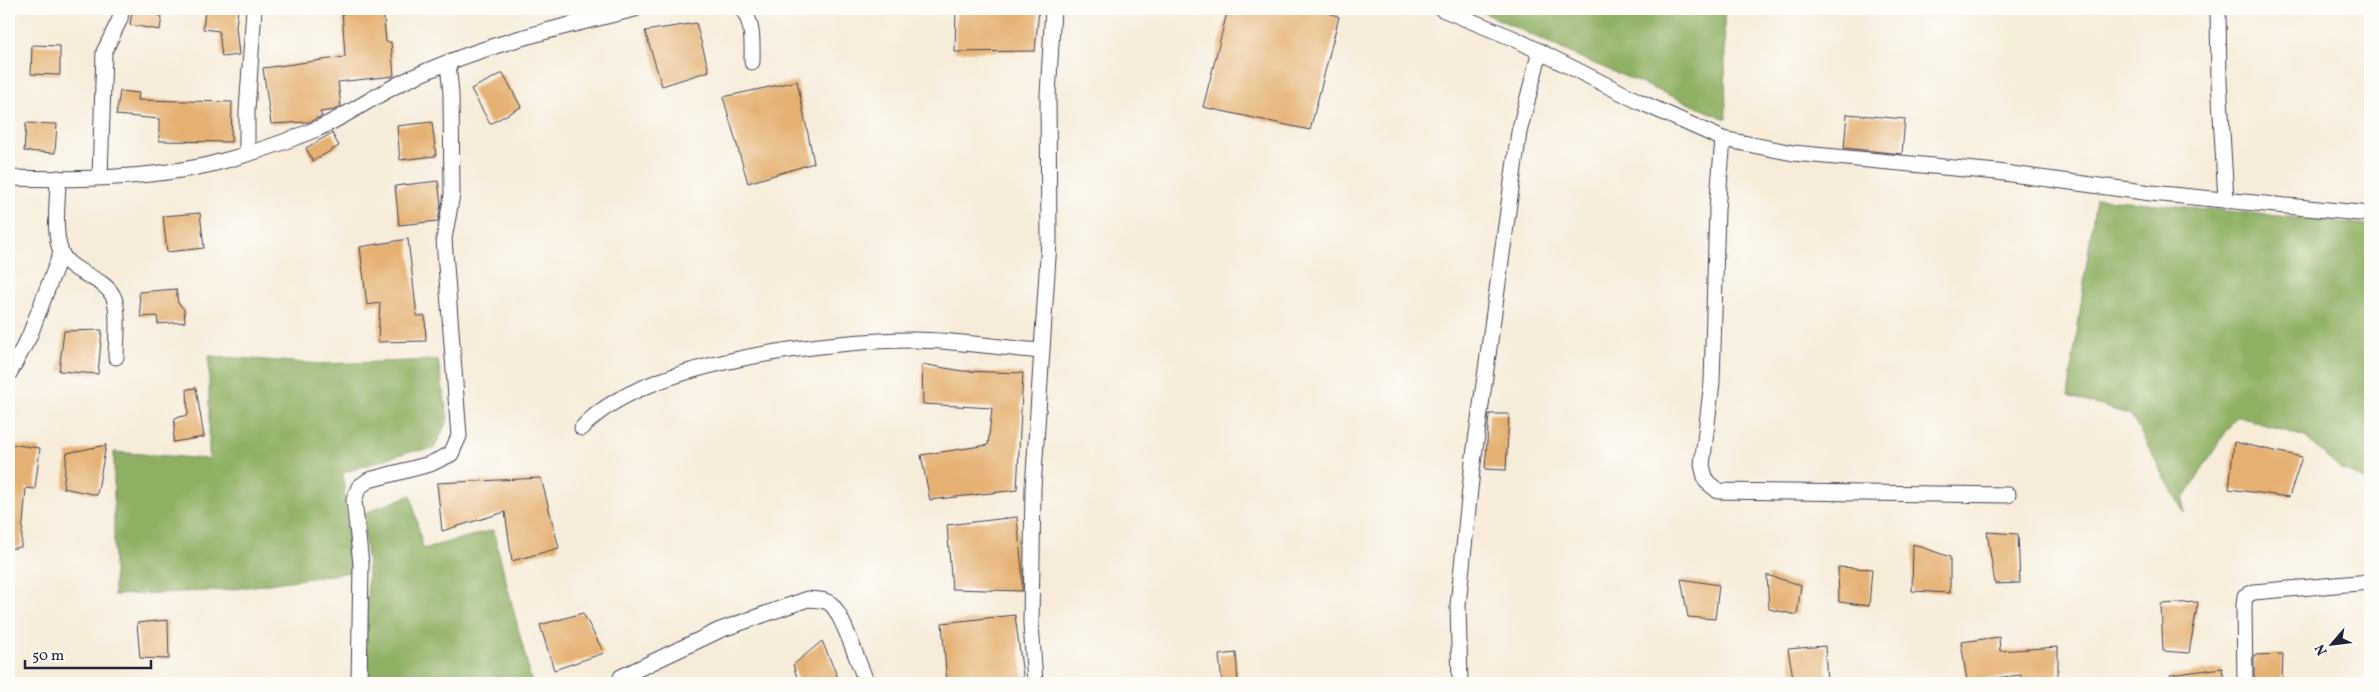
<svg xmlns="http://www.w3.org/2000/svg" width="2379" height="692" font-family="Vollkorn,serif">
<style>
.forest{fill:#8fb063;stroke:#58694f}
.building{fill:#e5b172}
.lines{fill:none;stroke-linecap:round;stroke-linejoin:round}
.street-casing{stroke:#424053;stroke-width:17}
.street{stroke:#fff;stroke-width:15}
</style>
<rect width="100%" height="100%" fill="#fdfcf7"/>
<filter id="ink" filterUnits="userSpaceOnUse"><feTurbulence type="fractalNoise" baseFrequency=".02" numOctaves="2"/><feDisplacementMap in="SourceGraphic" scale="10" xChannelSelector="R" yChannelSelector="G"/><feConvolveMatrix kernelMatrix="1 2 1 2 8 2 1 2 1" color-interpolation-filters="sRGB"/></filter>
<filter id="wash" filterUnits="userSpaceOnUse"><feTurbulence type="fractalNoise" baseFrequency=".0096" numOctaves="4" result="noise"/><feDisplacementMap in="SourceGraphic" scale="20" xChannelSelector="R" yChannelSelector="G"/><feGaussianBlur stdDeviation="1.12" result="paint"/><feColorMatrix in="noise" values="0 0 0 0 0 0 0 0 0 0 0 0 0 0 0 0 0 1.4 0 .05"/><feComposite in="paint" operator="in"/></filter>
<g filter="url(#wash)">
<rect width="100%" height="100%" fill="#f7ecd9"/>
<!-- forest -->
<path class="forest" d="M1476,9h248l2,110 -138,-58z
M2096,198l274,27v258l-29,-14 -36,-32 -69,-21 -52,82v15l-53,-98 -63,-19z
M209,356l112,8 117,-4 10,59 -14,30 -27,3 -64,21 8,99 -124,18 -113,5v-143l95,7z
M411,495l12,54 70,-19 39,153h-167l3,-116 -6,-53z"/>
<g id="blocks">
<!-- building -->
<path class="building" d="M205,9h33l-2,18 3,28 -17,2 -3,-26 -16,-2z
M342,9h41l3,33h5l3,34 -56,6 3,24 -7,4 -14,2 2,4 -13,6 -38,2 -8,-56 82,-11z
M956,9h83l-4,42 -80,1z
M1228,9h93l18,8 -29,113 -107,-23z
M132,11l30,5 -2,14 -30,-5z
M696,23l13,48 -47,15 -17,-55z
M32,45l28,1v29l-29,-1z
M503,73l18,34 -31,17 -19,-35z
M797,81l17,82 -66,20 -25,-86z
M120,91l19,2 -1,7 94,2 -1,40 -72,-1v-22l-43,-4z
M1847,114l58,5 -3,35 -58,-6z
M432,122l4,34 -36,4 -3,-34z
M26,123l31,1 -2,29 -31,-2z
M332,133l7,13 -26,15 -7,-13z
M438,181l3,23 -3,17 -39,4 -4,-39z
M200,213l4,35 -37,4 -4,-36z
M408,239l9,77h8l1,25 -48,1 2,-39 -13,2 -7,-58z
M176,289l2,14 6,6 1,13 -27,2 -1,-8 -16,1 -2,-25z
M102,330l-4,44 -39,-3 5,-40z
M922,364l40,7 61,2 -6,117 -87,10 -9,-45 67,-10 4,-37 -69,-4z
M196,388l8,49 -31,5 2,-24 13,-3 -1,-26z
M1489,414h20l-3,56 -21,-1z
M2234,442l68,15 -13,40 -60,-8z
M9,444l31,4 -5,41 -9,-1 -5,59 -12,2z
M106,445l-9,50 -34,-7 4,-35z
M541,478l18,70 -47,13 -7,-49 -63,19 -5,-48z
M1017,517l5,54v20l-70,-2 -5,-64z
M1987,532l31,2 2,49 -25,1z
M1913,544l37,13v36l-38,-2z
M1838,567l34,2 -3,37 -30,-4z
M1767,575l34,10 -4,30 -28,-6z
M1681,579l38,6 -4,34 -27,-2z
M2198,602l-9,51 -26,-2 -2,-47z
M583,613l21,40 -50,17 -14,-45z
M1015,615l9,68h-77l-5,-60z
M168,620l1,39 -29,-1 -3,-35z
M1999,637l1,14 58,-4v36h-37v-8l-54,6 -6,-39z
M822,641l17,39 -8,3h-32l-6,-18z
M1825,646l2,37h-33l-6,-34z
M1236,653l2,30h-16l-3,-28z
M2283,654l-1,29h-28v-28z
M2222,668l2,15h-53l-1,-8z"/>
</g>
</g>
<g filter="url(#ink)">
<use href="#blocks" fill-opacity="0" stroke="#424053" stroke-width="1"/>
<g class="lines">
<defs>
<path id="street" d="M742,9c12,14 10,36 10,53
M1442,9l73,30 123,62 85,38 70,14 204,19 154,21 219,21
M2218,9l1,72 7,119
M1723,139l-6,70 -5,173 -10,83 4,16 12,10 290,4
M247,153v-42l7,-102
M100,177l4,-125 16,-33 1,-10
M9,178c66,2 134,1 199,-13 37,-9 75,-22 111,-37 29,-13 57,-33 86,-47 72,-35 152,-53 230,-72
M58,178c0,23 -5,53 3,74 9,22 42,24 52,44 7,13 3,46 3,61
M9,374l20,-37 32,-84
M582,428c58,-66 247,-88 331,-88 43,0 87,8 129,11
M621,677l99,-47 88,-31c9,1 17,0 23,5 12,11 28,62 36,79
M359,683l2,-119 -7,-64 5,-13 10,-7 61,-16 21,-10 8,-18 -15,-197 8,-44 -1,-101 -3,-31
M1035,683l-4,-60 2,-135 16,-246 -1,-147 5,-86
M1460,683l-2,-78 14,-135 47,-338 21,-81
M2245,683l-1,-78 1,-9 9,-4 116,-10"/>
</defs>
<!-- street casing -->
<use href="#street" class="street-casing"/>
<!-- street -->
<use href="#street" class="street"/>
</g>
</g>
<!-- margin -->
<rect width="2379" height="692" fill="none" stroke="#fdfcf7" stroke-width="30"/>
<!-- north arrow -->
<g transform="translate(2332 644) rotate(242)" stroke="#fdfcf7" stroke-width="4" paint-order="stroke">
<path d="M0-4L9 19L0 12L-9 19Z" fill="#22223b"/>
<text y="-8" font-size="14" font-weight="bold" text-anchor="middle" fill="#22223b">N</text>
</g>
<!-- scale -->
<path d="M25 660v8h126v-8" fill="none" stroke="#22223b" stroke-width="2.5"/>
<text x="32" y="660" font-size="15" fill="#22223b" stroke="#fdfcf7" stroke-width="4" paint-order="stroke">50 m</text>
</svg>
